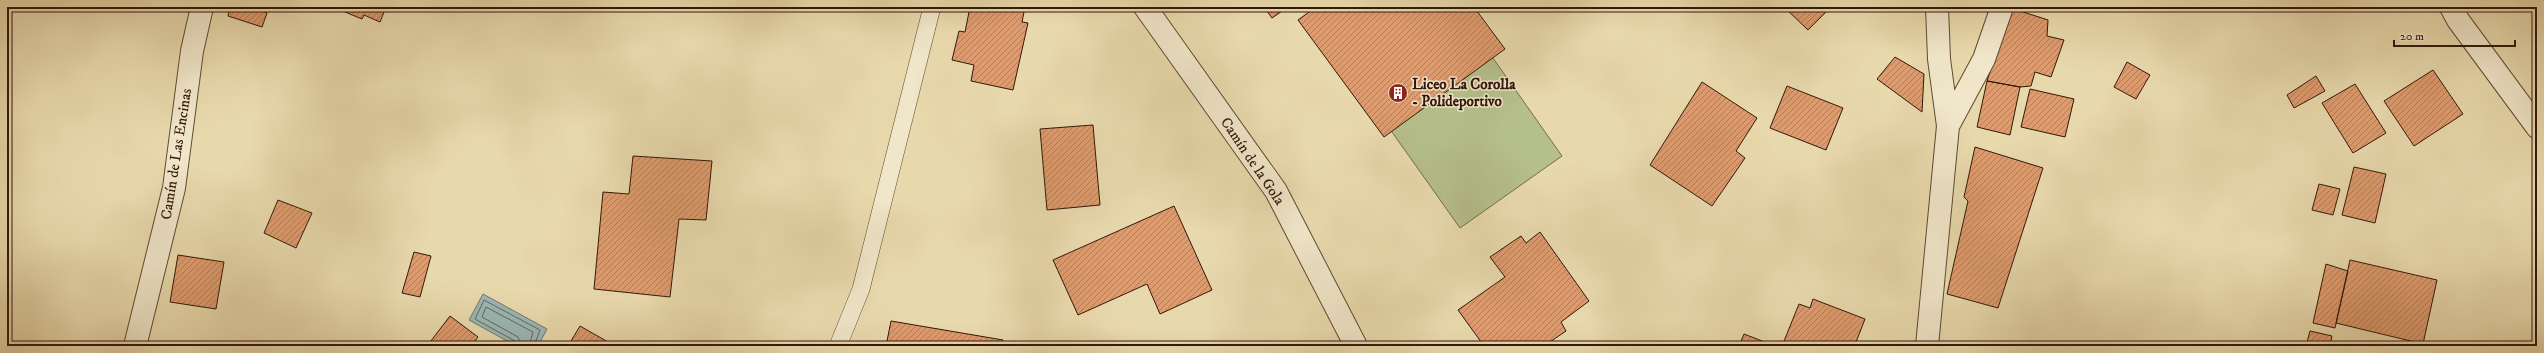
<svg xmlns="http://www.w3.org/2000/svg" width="2544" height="353" font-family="'IM FELL DW Pica',serif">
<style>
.garden{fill:#b5bf8a;stroke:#746b4a}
.water{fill:#9bb7b4;stroke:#717770}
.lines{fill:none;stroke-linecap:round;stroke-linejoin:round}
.shore{stroke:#67675f;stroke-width:1}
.building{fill:url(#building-hatch);stroke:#33170a}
.service-casing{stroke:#604832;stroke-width:18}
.minor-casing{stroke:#604832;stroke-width:24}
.service{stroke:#f0e6c9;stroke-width:17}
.minor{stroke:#f0e6c9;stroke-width:22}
.labels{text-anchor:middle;stroke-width:3;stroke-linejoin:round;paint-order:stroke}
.poi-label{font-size:15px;font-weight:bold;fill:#33170a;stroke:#f0e6c9;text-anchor:start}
.street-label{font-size:15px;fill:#33170a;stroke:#f0e6c9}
</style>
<defs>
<pattern id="building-hatch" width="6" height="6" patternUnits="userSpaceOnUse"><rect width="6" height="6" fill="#dd9c6f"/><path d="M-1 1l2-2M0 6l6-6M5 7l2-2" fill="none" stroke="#b47e59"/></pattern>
</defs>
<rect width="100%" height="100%" fill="#e8d9ac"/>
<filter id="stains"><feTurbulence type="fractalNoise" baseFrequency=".005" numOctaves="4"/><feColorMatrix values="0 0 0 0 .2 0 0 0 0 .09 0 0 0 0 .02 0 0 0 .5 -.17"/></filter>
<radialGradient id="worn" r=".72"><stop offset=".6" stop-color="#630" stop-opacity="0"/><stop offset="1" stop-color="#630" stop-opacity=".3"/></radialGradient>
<!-- garden -->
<path class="garden" d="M1457,7l105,149 -102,72 -146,-206z"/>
<!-- water -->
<path class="water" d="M483,294l64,35 -9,17h-22l-47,-26z"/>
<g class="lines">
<!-- shore -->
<path class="shore" d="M517,346l-2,-5 -40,-22 9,-19 56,30 -6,16
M522,346l-4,-9 -36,-20 4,-10 47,25 -4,14"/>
</g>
<!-- building -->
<path class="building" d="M230,7h22l15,6 -5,14 -34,-11z
M333,7h53l-6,15 -16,-7 -2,4z
M970,7h55l-3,15 6,1 -15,67 -42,-9 3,-16 -22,-5 7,-29 6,1z
M1264,7h24l-16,11z
M1316,7h158l31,42 -121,88 -86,-117z
M1784,7h47l-23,23z
M2011,8l37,12 -1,16 17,4 -13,37 -16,-5 -4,14 -11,1 -33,-6z
M1895,57l29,17 -2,38 -45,-33z
M2127,62l23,13 -14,24 -22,-12z
M2433,70l30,44 -49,32 -30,-45z
M2316,76l9,15 -31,17 -7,-13z
M1987,81l33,6 -10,48 -33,-8z
M1702,82l55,36 -21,33 9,7 -33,48 -62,-41z
M2355,84l31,49 -33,20 -31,-50z
M1787,86l56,22 -17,42 -56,-22z
M2030,89l44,10 -9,38 -44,-10z
M1093,125l7,80 -53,5 -7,-81z
M1975,147l68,21 -45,140 -51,-14 21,-93 -4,-4z
M633,156l79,5 -6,59 -27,-1 -9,78 -76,-8 9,-97 26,2z
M2354,167l32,7 -11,49 -33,-8z
M2319,184l21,5 -7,26 -21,-5z
M278,200l34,13 -16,35 -32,-15z
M1174,206l38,84 -52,24 -13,-30 -69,31 -25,-55z
M1540,232l49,69 -28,21 5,9 -22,15h-60l-26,-36 47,-33 -15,-20 31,-21 5,7z
M414,252l17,4 -11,41 -18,-4z
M178,255l46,7 -8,47 -46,-7z
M2350,260l87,20 -14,64 -87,-21z
M2326,264l22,7 -13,57 -22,-5z
M1813,299l52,20 -9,23 4,2 -1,2h-77l17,-42 11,4z
M450,316l28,21 -7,9h-44z
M891,321l112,19 -1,6h-116z
M580,326l35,20 7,-5 9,5h-63z
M2310,331l22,5 -2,10h-24z
M1744,334l31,12h-36z"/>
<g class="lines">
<defs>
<path id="service" d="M838,346l23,-57 71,-282"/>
<path id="minor" d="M1145,7l131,184 80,155
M2451,7l7,13 79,107
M1948,126l36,-67 18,-52
M135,346l39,-158 18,-137 10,-44
M1927,346l21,-220 -9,-67 -2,-52"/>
</defs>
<!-- service casing -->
<use href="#service" class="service-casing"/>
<!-- minor casing -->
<use href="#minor" class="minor-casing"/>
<!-- service -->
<use href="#service" class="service"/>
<!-- minor -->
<use href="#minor" class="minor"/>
</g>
<!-- icons -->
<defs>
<symbol id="building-disc" viewBox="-11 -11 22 22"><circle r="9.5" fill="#8f2418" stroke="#f0e6c9"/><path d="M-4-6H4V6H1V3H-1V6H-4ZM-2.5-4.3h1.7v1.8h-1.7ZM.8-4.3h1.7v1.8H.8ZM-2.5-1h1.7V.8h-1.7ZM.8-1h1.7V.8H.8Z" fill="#fff"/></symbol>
</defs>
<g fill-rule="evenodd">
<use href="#building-disc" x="1387" y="82" width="22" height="22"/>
</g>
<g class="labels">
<!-- poi labels -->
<g class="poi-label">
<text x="1412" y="89">Liceo La Corolla<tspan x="1412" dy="17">- Polideportivo</tspan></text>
</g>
<!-- street labels -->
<g class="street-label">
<text transform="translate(176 154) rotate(-81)" y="5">Camín de Las Encinas</text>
<text transform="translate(1253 161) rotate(56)" y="5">Camín de la Gola</text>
</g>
</g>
<!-- margin -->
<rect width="2544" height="353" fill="none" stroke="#e8d9ac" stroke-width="24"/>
<rect x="8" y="8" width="2528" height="337" fill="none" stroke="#33170a" stroke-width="2"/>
<rect x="12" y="12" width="2520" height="329" fill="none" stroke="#33170a"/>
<!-- scale -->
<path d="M2394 40v6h121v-6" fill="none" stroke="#33170a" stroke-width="2"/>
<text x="2400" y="40" font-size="12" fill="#33170a" stroke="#f0e6c9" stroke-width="3" paint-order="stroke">20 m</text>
<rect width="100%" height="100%" filter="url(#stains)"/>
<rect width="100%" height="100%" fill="url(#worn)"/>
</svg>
